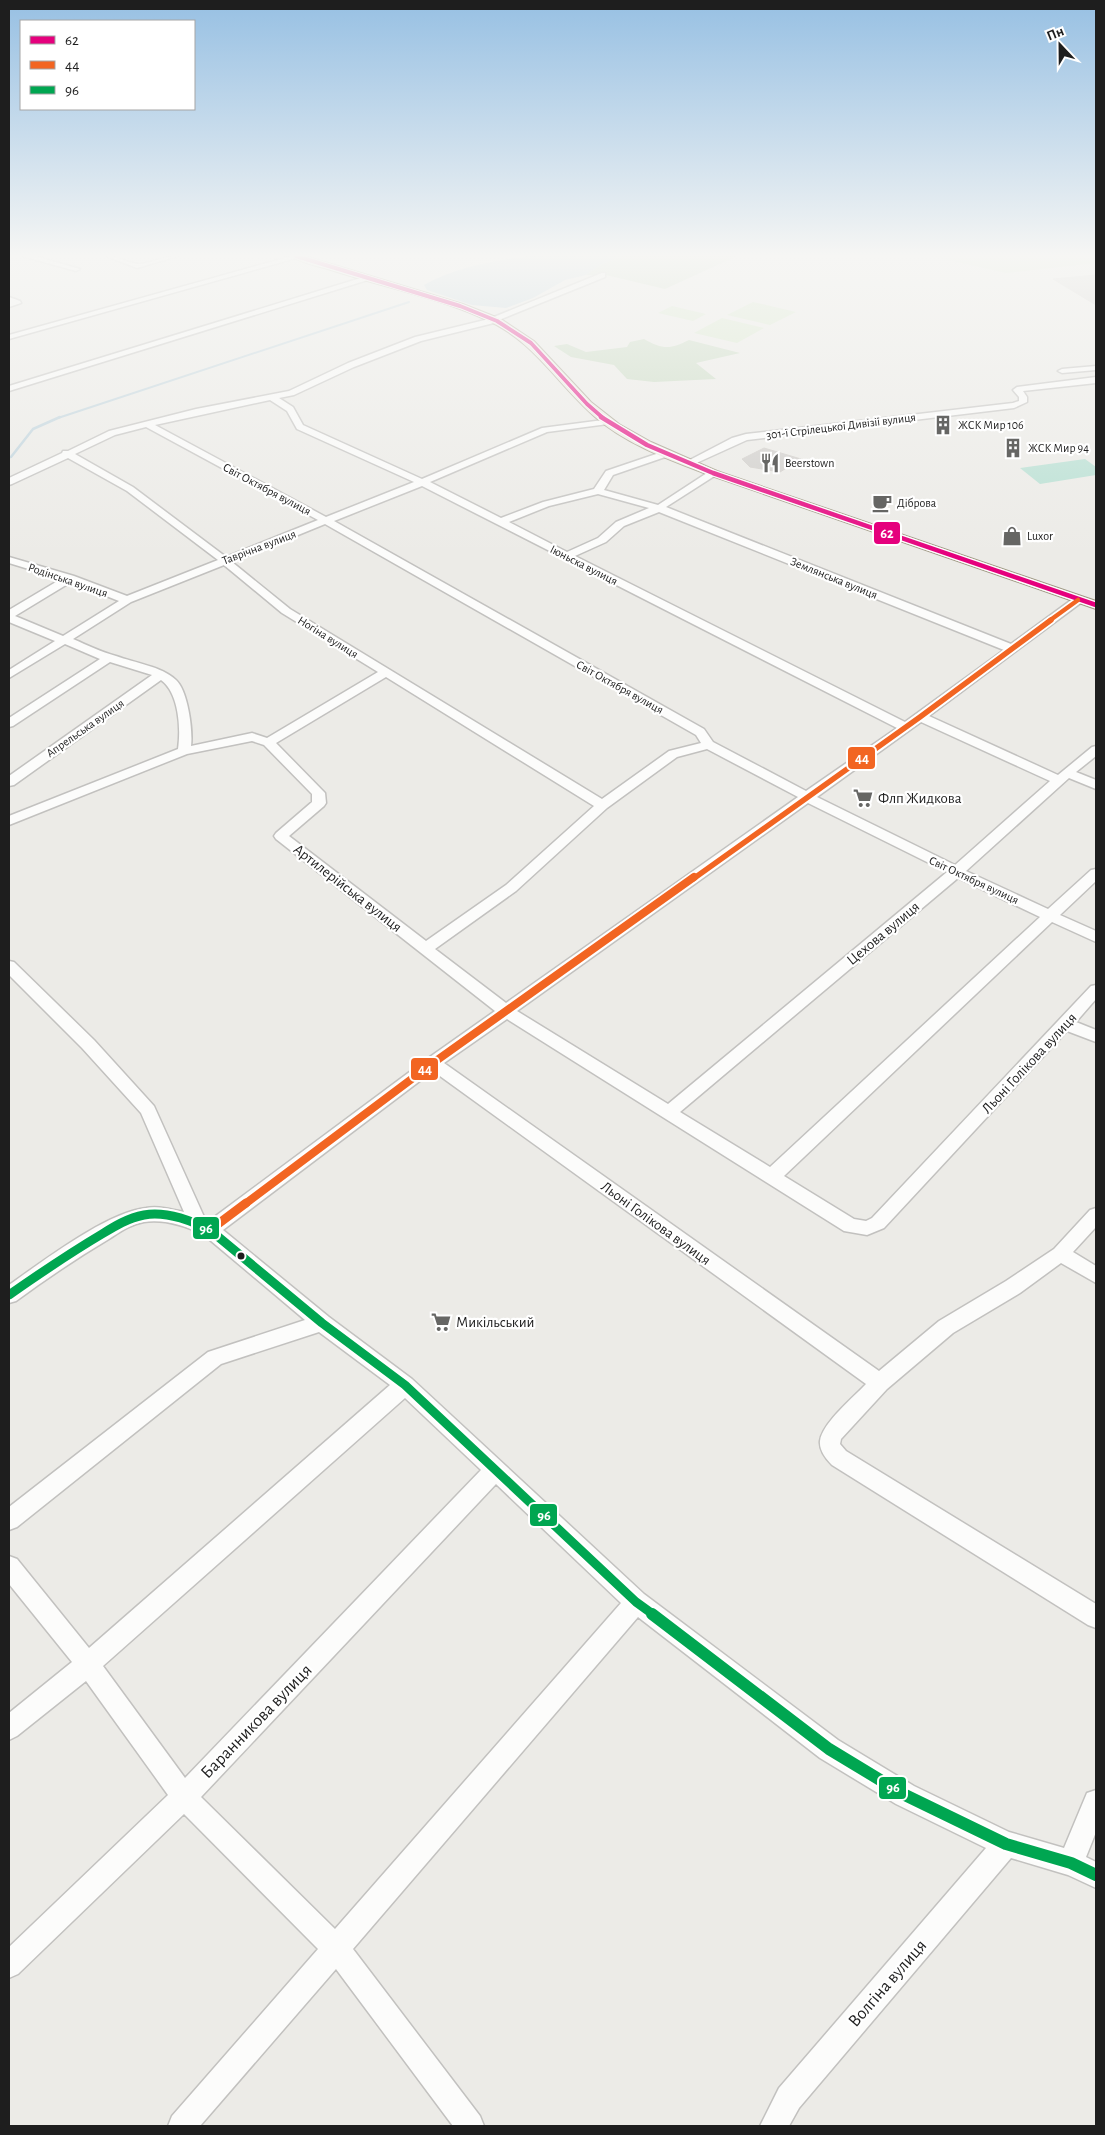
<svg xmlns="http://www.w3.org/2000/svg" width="1105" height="2135" font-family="'Alegreya Sans',sans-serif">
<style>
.grass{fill:#d5e7c8}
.forest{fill:#c5d8be}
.pitch{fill:#b6dfd2}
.water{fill:#bdd2dc}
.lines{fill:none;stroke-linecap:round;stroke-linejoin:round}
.stream-far1{stroke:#bdd2dc;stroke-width:2}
.stream{stroke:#bdd2dc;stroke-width:2.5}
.building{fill:#cfcdca;stroke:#cfccc8}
.minor-casing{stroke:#c2c1bf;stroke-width:3}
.major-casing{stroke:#a09a86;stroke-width:2}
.minor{fill:#fcfcfb;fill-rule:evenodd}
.major{fill:#efece5;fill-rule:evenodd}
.bus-1-far1-casing{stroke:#fff;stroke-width:5.5}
.bus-1-casing{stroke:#fff;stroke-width:7}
.bus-2-far3-casing{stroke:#fff;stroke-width:7}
.bus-2-far2-casing{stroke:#fff;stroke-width:9}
.bus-2-far1-casing{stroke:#fff;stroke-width:11}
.bus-2-casing{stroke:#fff;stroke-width:13}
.bus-3-far1-casing{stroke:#fff;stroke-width:13}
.bus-3-casing{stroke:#fff;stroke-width:16}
.bus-1-far1{stroke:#e5007d;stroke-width:4}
.bus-1{stroke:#e5007d;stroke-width:4.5}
.bus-2-far3{stroke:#f26522;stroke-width:4.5}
.bus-2-far2{stroke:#f26522;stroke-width:5.5}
.bus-2-far1{stroke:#f26522;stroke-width:8}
.bus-2{stroke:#f26522;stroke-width:9}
.bus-3-far1{stroke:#00a651;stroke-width:9}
.bus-3{stroke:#00a651;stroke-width:12}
.bus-dot{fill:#1e1e1e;stroke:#fff;stroke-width:2}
.labels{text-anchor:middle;stroke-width:4.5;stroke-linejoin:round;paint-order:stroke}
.far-poi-label{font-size:12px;fill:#1e1e1e;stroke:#fff;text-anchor:start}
.far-street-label{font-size:12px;fill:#1e1e1e;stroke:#fff}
.poi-label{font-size:15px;fill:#1e1e1e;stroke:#fff;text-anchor:start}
.street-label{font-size:15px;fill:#1e1e1e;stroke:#fff}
.near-street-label{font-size:18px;fill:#1e1e1e;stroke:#fff}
.line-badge{stroke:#fff;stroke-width:2}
.badge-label{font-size:14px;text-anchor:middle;font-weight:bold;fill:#fff}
</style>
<rect width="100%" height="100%" fill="#ecebe7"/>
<!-- grass -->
<path class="grass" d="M930,256h166v7l-90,10z
M753,302l43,10 -26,13 -43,-10z
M672,306l34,8 -13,7 -35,-8z
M722,318l42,10 -27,15 -43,-10z"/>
<!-- forest -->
<path class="forest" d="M622,256h115l-72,33 -59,-14h-20l16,-11z
M644,339c19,11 27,10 45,1l51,13 -44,10 20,16 -62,3 -27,-3 -13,-14 -43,-8 -17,-11 13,-2 19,8 41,-5 3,-5z"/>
<!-- pitch -->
<path class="pitch" d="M1085,459l11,8v8l-56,9 -20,-16z"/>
<!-- water -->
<path class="water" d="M529,256h93l-20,8 -16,11 -21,5 -32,18 -27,10 -34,-3 -45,-15 -3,-5c32,-18 69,-24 105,-29z"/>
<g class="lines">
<!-- stream-far1 -->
<path class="stream-far1" d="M58,418l351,-116"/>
<!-- stream -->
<path class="stream" d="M9,457h2l22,-28 27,-12"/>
</g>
<!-- building -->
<path class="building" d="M1096,275v30l-43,-26z
M764,448l37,11 -21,13 -30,-5 -8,-8z"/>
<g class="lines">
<defs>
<path id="minor" d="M22,256h12l46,13 -4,2z
M106,256c12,0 21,7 32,8 11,0 26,-8 40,-8l-41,12z
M292,256l8,1 -291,82v-4z
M602,273h3v4l-106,43 -1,2 -77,19 -67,26 -60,28 -15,3 14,9 10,18 119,54 120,-51 69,-9 1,2 -4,3 -61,8 -117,50 71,36 42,-16 51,-13 12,-18 59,-20 5,3 -2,2 -55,19 -9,15 54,15 52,-34h6v4l-50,32 345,137 63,-46h8l1,2 -1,2 -153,114 129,59 34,-28 4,-1v10l-20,16 20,8v9l-27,-11 -103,93 82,38 43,-39 5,-1v12l-36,34 36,16v11l-44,-20 -268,254 70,43 12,2 6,-3 219,-232 5,-1v14l-20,23 20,8v12l-29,-11 -183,197 -17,7 -23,-4 -337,-212 -63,44 435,308 60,-50 67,-40 48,-32 36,-39 6,-2v19l-23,25 23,14v17l-35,-20 -41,30 -67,40 -66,56 -46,50 -1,5 6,7 250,153v24l-8,-3 -256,-160c-6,-6 -13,-15 -12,-24 2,-18 34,-44 46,-57l-433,-313 -210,159 106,87 83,62 232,215 194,146 76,46 95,46 55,16 23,-55 9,-3v42l-10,25 10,5v26l-28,-13 -57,-17 -212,250 -10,18h-29l19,-38 207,-240 -90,-44 -76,-46 -182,-141 -285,332 127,167 4,10h-31l-117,-157 -136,157h-32l4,-10 146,-167 -134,-135 -166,160 -9,4v-31l159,-152 -82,-114 -69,55 -8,4v-27l63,-51 -63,-78v-28l8,3 72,89 301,-263 -71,-53 -98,32 -204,163 -8,3v-23l199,-155 97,-32 -101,-85c-18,-9 -39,-16 -60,-13 -13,2 -24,10 -35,17 -32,19 -63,40 -93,62l-7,2v-18c33,-23 98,-73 137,-77 12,-2 25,1 38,4l-43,-99 -59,-65 -73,-73v-14l5,1 80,78 60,66 51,113 4,2 218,-162 68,-48 -219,-172 -2,-3 2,-3 36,-31v-8l-48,-49 -12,-4 -65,13 -178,71v-9l169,-67c3,-21 1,-56 -17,-69l-147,105 -5,1v-10l143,-101 -42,-13 -97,64 -4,1v-9l91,-59 -35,-15 -56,34v-8l46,-29 -46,-19v-12l52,-31 -52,-16v-6l65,19 53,20 91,-36 -91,-69 -59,-33 -56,26 -3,1v-7l53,-25 1,-2h5l41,-20 87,-22 93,-18 59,-28 67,-26 74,-18zM270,400l17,11 10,18 117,53 -88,35 -171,-92zM146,427l172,93 -92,37 -93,-70 -58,-33 40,-19zM422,486l475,242 -91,63 -93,-49 -9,-13 -370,-208zM598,494l51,14 -33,14 -18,16 -31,14 -58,-30 40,-16zM659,512l345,138 -99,72 -330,-166 31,-14 18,-16zM325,524l371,211 5,8 -32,8 -67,48 -312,-190 -58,-47zM224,565l58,48 96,59 -111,66 -15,-5 -61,13c2,-15 -3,-55 -15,-66 -15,-14 -41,-17 -60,-24 -15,-4 -29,-11 -43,-17l58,-37zM71,582l48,19 -56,35 -48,-20zM386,677l208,129 -88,79 -80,56 -137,-105 35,-30 2,-3 -1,-10 -49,-50zM921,722l129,59 -95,84 -138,-68zM707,749l91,48 -292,206 -71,-54 81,-58 91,-83 70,-51zM808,803l139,69 -279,232 -151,-93zM958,878l82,39 -270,250 -90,-55zM405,1398l76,72 -296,308 -82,-112zM496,1484l125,119 -286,326 -134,-132z
M364,277l7,2 -362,112v-5z
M9,297l11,4 1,2 -12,4z
M1096,366v4l-34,3 -4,-2 4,-2z
M1096,377v6l-73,8 4,6v5l-13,6 -267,32 -55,25 -3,1 -5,-3 48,-25 14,-4 267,-31 6,-2v-4l-6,-7 4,-3z"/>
<path id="major" d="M292,256h13l158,48 38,15 33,22 57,61 28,22 32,18 66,29 379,130v8l-387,-134c-39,-15 -82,-30 -114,-58 -40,-35 -62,-78 -113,-99 -47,-21 -99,-31 -148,-47 -12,-4 -32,-7 -42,-15z"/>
</defs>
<!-- minor casing -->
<use href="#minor" class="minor-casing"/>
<!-- major casing -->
<use href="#major" class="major-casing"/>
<!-- minor -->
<use href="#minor" class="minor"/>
<!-- major -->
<use href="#major" class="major"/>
<defs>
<path id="bus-1-far1" d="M296,256l164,50 37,15 34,22 56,61 16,14"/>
<path id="bus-1" d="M601,417l46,28 66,28 383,132"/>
<path id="bus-2-far3" d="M1049,621l29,-21"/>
<path id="bus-2-far2" d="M693,879l227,-162 131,-97"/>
<path id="bus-2-far1" d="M245,1204l188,-141 261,-186"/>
<path id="bus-2" d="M210,1230l36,-27"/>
<path id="bus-3-far1" d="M9,1295c30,-21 61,-42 93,-61 13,-8 26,-16 42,-19 22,-4 46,5 66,15l112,93 83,62 231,217 18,13"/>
<path id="bus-3" d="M652,1614l177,135 76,46 101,49 65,19 25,12"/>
</defs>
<!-- bus-1-far1 casing -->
<use href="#bus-1-far1" class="bus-1-far1-casing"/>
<!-- bus-1 casing -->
<use href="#bus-1" class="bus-1-casing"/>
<!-- bus-2-far3 casing -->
<use href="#bus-2-far3" class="bus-2-far3-casing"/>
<!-- bus-2-far2 casing -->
<use href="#bus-2-far2" class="bus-2-far2-casing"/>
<!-- bus-2-far1 casing -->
<use href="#bus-2-far1" class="bus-2-far1-casing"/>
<!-- bus-2 casing -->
<use href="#bus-2" class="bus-2-casing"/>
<!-- bus-3-far1 casing -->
<use href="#bus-3-far1" class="bus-3-far1-casing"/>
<!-- bus-3 casing -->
<use href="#bus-3" class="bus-3-casing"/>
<!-- bus-1-far1 -->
<use href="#bus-1-far1" class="bus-1-far1"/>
<!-- bus-1 -->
<use href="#bus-1" class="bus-1"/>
<!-- bus-2-far3 -->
<use href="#bus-2-far3" class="bus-2-far3"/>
<!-- bus-2-far2 -->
<use href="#bus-2-far2" class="bus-2-far2"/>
<!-- bus-2-far1 -->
<use href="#bus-2-far1" class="bus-2-far1"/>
<!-- bus-2 -->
<use href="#bus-2" class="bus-2"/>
<!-- bus-3-far1 -->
<use href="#bus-3-far1" class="bus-3-far1"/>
<!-- bus-3 -->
<use href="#bus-3" class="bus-3"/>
</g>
<!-- sky -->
<linearGradient id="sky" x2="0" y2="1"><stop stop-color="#97c0e3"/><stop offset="0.46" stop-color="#f6f6f4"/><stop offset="1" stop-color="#f6f6f4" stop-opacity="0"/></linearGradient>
<rect width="1105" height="555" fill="url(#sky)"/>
<!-- icons -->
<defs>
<symbol id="building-bare" viewBox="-9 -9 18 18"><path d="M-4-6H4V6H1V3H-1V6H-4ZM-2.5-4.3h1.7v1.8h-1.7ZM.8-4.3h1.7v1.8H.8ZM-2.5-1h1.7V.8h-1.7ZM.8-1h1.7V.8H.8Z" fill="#666664" stroke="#fff" stroke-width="2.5" paint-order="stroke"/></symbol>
<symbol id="restaurant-bare" viewBox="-9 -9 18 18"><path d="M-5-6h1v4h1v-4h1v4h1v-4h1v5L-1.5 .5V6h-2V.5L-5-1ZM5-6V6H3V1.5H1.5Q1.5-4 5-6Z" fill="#666664" stroke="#fff" stroke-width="2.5" paint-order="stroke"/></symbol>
<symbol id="cafe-bare" viewBox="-9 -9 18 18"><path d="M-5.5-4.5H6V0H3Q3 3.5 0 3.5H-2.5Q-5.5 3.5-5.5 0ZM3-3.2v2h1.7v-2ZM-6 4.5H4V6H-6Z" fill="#666664" stroke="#fff" stroke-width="2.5" paint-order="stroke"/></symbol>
<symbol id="shop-bare" viewBox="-9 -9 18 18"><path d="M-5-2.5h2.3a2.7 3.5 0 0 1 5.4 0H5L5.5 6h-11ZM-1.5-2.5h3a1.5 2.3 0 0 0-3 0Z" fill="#666664" stroke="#fff" stroke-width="2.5" paint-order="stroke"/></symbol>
<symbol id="supermarket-bare" viewBox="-9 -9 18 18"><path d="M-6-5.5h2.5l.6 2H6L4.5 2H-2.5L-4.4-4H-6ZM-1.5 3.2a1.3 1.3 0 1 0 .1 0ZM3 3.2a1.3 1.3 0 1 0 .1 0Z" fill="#666664" stroke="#fff" stroke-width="2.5" paint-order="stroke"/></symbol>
</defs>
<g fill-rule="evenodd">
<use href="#building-bare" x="929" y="411" width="28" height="28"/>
<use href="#building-bare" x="999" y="434" width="28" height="28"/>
<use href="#restaurant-bare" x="756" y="449" width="28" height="28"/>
<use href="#cafe-bare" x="868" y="489" width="28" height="28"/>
<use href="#shop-bare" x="998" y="522" width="28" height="28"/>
<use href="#supermarket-bare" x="849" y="784" width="28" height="28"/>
<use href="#supermarket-bare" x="427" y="1308" width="28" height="28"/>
</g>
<!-- markers -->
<circle class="bus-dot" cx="241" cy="1256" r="4.5"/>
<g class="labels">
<!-- far-poi labels -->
<g class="far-poi-label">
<text x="958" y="429">ЖСК Мир 106</text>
<text x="1028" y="452">ЖСК Мир 94</text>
<text x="785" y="467">Beerstown</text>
<text x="897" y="507">Діброва</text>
<text x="1027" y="540">Luxor</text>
</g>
<!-- far-street labels -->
<g class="far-street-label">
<text transform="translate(841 426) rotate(-7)" y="4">301-ї Стрілецької Дивізії вулиця</text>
<text transform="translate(267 489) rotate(28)" y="4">Світ Октября вулиця</text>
<text transform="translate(259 547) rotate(-21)" y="4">Таврічна вулиця</text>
<text transform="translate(584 565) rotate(27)" y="4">Iюньска вулиця</text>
<text transform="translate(834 578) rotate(22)" y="4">Землянська вулиця</text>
<text transform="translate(68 580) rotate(19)" y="4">Родінська вулиця</text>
<text transform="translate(328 637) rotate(32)" y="4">Ногіна вулиця</text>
<text transform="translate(620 687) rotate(29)" y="4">Світ Октября вулиця</text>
<text transform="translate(85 728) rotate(-35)" y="4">Апрельська вулиця</text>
<text transform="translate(974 880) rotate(25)" y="4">Світ Октября вулиця</text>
</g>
<!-- poi labels -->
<g class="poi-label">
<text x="878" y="803">Флп Жидкова</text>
<text x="456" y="1327">Микільський</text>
</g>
<!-- street labels -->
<g class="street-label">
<text transform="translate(348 888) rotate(38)" y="5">Артилерійська вулиця</text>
<text transform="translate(883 933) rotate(-40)" y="5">Цехова вулиця</text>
<text transform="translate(1029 1063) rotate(-47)" y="5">Льоні Голікова вулиця</text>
<text transform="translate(656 1223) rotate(36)" y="5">Льоні Голікова вулиця</text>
</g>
<!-- near-street labels -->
<g class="near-street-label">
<text transform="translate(256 1721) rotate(-46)" y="6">Баранникова вулиця</text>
<text transform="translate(887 1983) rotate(-49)" y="6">Волгіна вулиця</text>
</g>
</g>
<g class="line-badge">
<rect x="873" y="521" width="28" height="24" rx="5" fill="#e5007d"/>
<rect x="847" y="746" width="29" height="24" rx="5" fill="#f26522"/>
<rect x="410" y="1057" width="29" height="24" rx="5" fill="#f26522"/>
<rect x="192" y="1216" width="28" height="24" rx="5" fill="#00a651"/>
<rect x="529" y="1503" width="29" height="24" rx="5" fill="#00a651"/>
<rect x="878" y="1776" width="29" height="24" rx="5" fill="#00a651"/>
</g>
<g class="badge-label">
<text x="887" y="538">62</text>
<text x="862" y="763">44</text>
<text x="425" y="1074">44</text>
<text x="206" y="1233">96</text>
<text x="544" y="1520">96</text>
<text x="893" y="1792">96</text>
</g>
<!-- border -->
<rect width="1105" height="2135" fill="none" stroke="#1e1e1e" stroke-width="20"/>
<!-- legend -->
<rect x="20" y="20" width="175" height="90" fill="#ffffff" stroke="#a5a5a5"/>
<rect x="30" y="36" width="25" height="8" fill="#e5007d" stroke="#a5a5a5"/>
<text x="65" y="45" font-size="15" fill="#1e1e1e">62</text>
<rect x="30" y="61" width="25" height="8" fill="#f26522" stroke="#a5a5a5"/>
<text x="65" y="70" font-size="15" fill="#1e1e1e">44</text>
<rect x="30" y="86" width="25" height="8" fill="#00a651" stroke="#a5a5a5"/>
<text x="65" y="95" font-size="15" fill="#1e1e1e">96</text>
<!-- north arrow -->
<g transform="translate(1060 45) rotate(338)" stroke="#ffffff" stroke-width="4" paint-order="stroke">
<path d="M0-4L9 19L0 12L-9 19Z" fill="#1e1e1e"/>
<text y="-8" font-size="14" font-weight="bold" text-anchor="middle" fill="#1e1e1e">Пн</text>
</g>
</svg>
